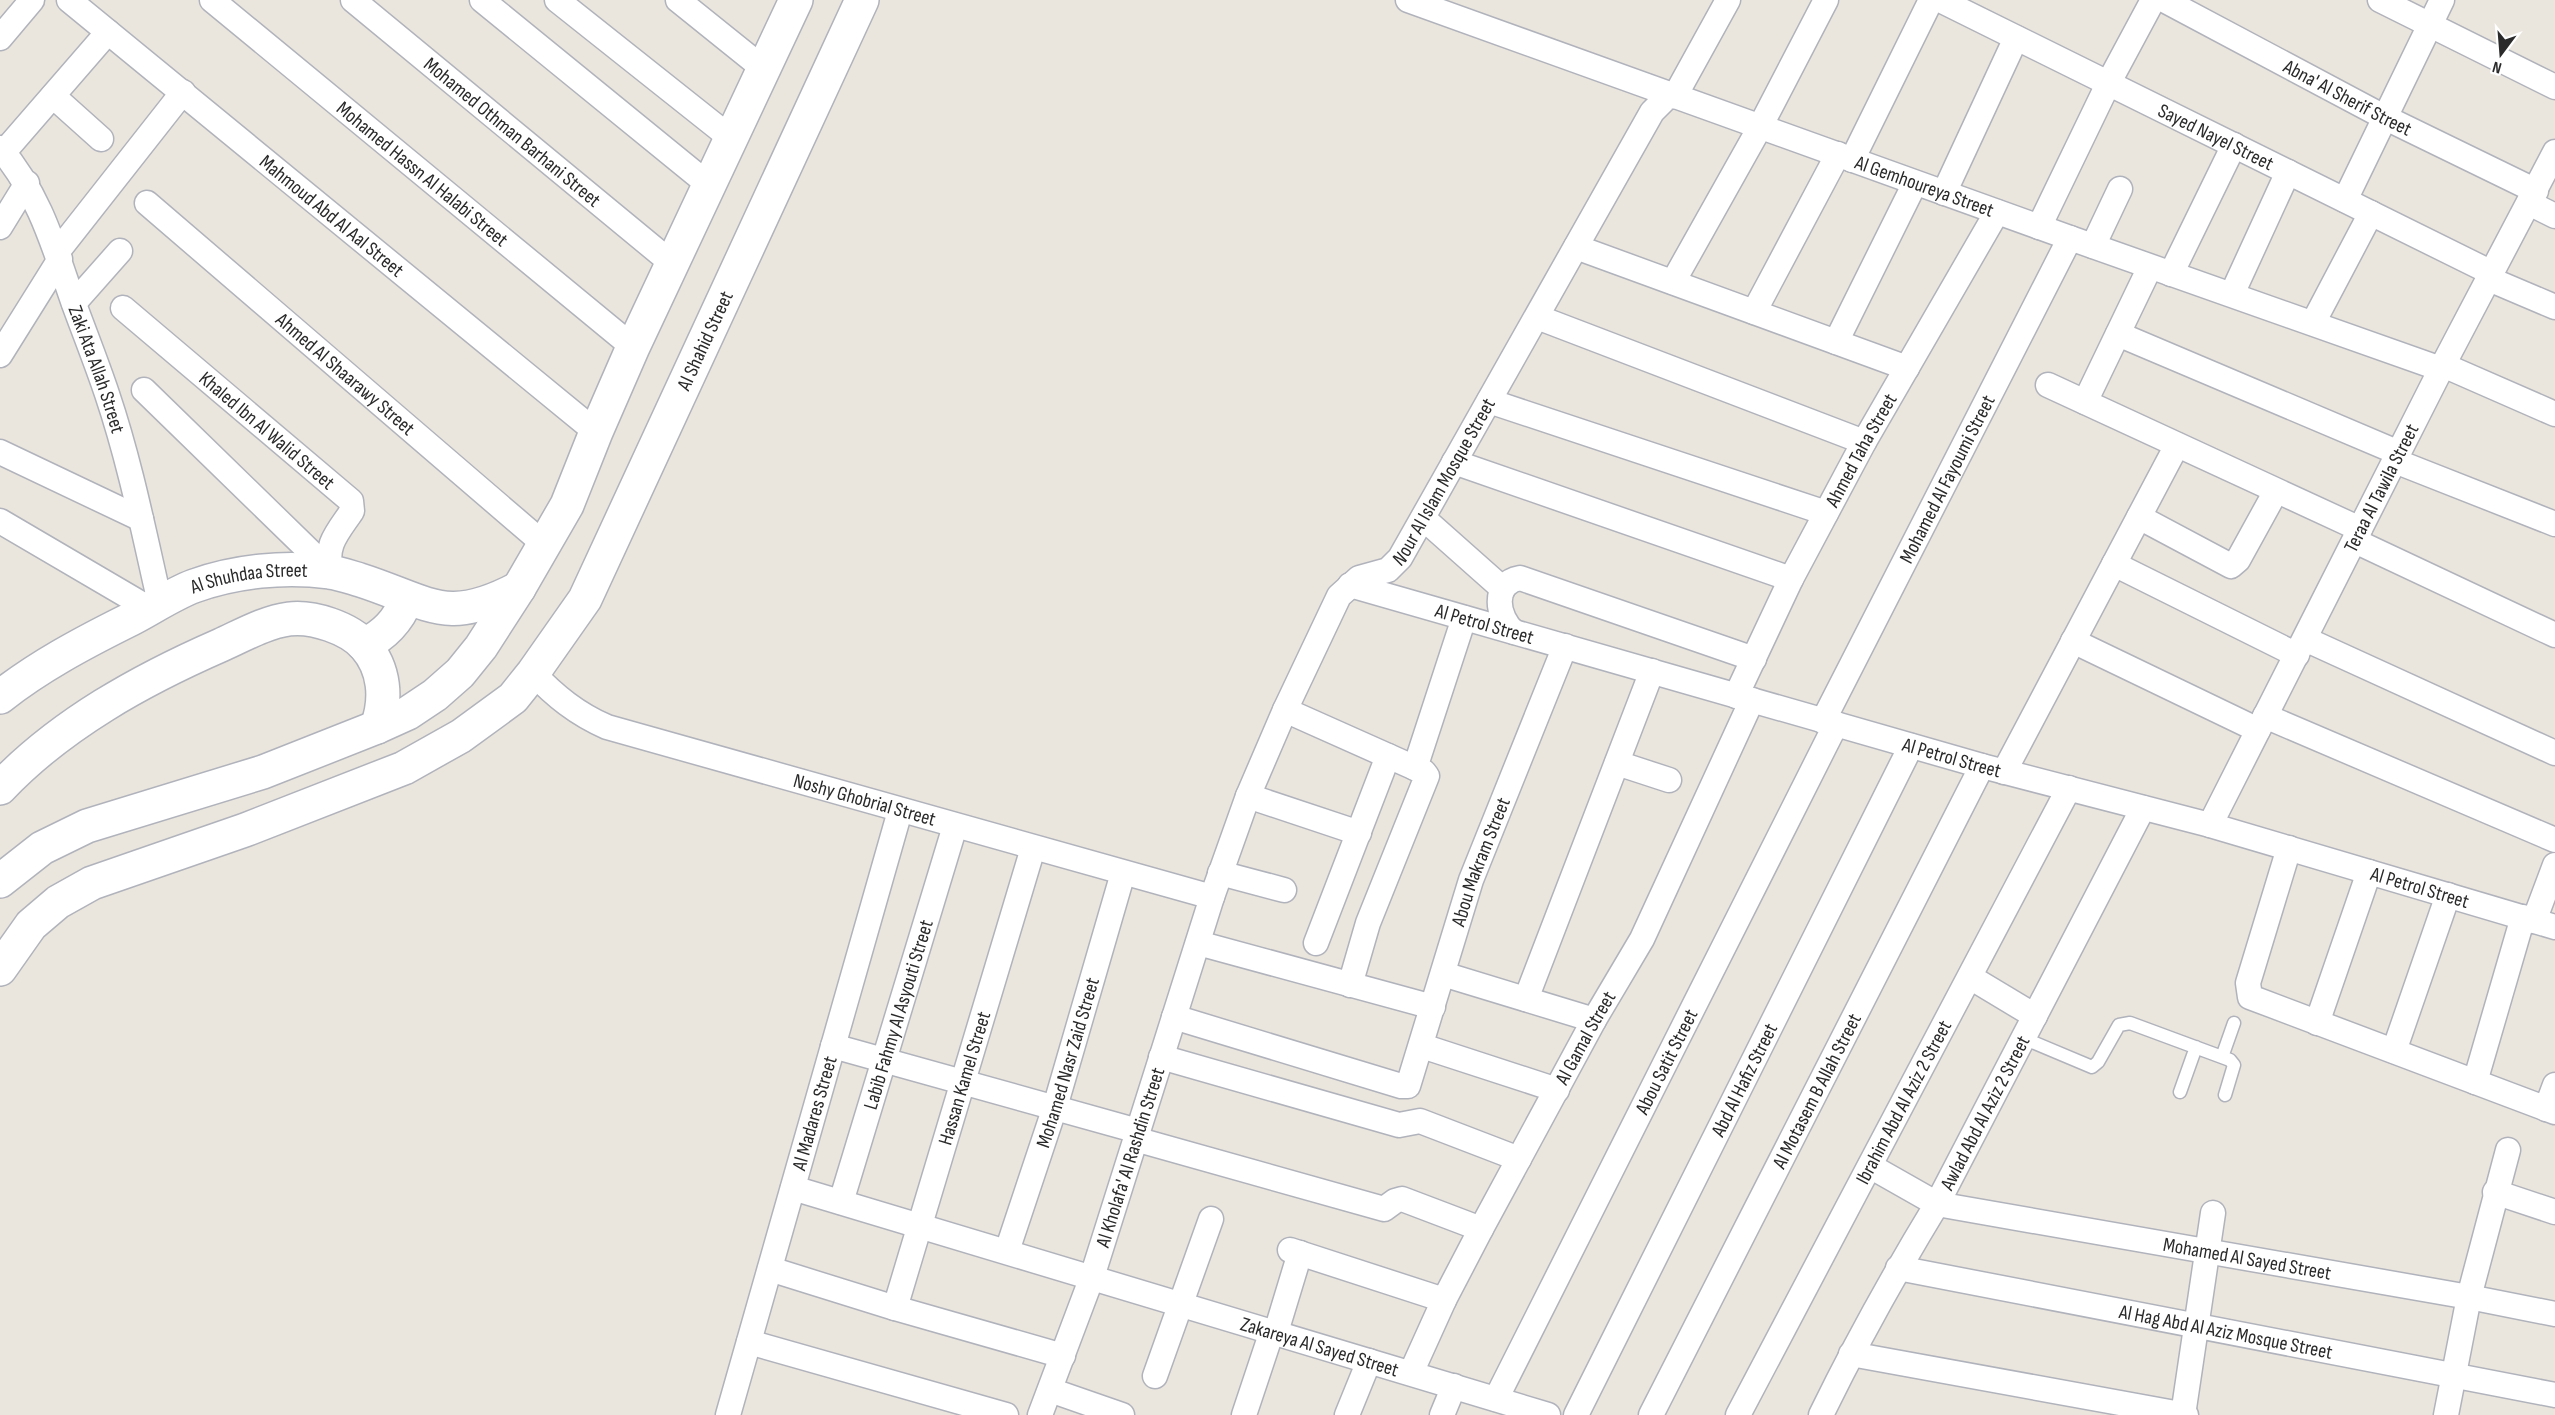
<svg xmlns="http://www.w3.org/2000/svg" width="2555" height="1415" font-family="'Sofia Sans Condensed',sans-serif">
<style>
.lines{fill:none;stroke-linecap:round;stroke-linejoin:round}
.lane-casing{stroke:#b1b3bc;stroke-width:15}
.street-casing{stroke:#b1b3bc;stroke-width:27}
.secondary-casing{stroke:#b1b3bc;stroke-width:36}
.lane{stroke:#fff;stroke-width:12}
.street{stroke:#fff;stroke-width:24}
.secondary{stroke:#fff;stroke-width:33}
.labels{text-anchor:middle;stroke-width:5;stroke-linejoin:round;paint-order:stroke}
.street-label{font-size:20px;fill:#2a2a2a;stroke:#fff}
</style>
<rect width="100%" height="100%" fill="#ebe6dd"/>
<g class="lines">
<defs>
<path id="lane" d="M2023,1038l69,29 6,-5 21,-37 11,-2 100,37 4,5 -9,30
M2222,1057l12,-34
M2180,1092l16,-45"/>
<g id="street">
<path id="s1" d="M69,0l527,432"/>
<path id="s2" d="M212,0l421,347"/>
<path id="s3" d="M353,0l321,265"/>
<path d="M482,0l227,185"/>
<path d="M557,0l175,139"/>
<path d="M678,0l87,70"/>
<path id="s4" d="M1408,0l662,238 371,131"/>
<path id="s5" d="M1940,0l552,273"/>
<path id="s6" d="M2164,0l220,117 152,74"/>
<path d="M2380,0l175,87"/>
<path d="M0,38l32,-38"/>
<path d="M53,96l48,43"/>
<path id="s7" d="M0,148c40,47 54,99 74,156 11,30 23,60 33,90 23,68 37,139 53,209"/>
<path d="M4,152l104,-120"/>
<path d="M1852,160l79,-160"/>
<path d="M1944,193l72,-155"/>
<path d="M2345,200l97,-200"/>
<path id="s8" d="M147,203l398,342"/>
<path d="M2529,203l26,13"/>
<path d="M0,227l27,-44"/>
<path d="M2039,227l70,-145 44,-82"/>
<path d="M2093,246l27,-57"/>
<path d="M1576,247l331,121"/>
<path d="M58,251l125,-159"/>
<path d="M2171,274l63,-129"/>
<path d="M2489,279l66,28"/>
<path d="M1673,282l87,-155 66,-127"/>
<path d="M2232,294l56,-122"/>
<path d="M74,303l46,-52"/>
<path id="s9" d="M123,308l228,193 1,10c-14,21 -28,34 -21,61"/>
<path d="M1754,312l84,-158"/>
<path d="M1537,317l327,125"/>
<path d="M2313,323l58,-110"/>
<path d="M2118,334l281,119"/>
<path d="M1836,342l79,-159"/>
<path d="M0,355l60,-96"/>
<path d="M2443,365l112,49"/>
<path d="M2048,385l312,144"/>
<path d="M144,390l187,182"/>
<path d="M1489,401l337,112"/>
<path d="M2085,402l65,-135"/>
<path d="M0,452l141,67"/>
<path d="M2395,461l160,63"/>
<path d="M1454,462l337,117"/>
<path d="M2139,517l92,49 7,-6 38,-69"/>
<path d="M1423,518l80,71"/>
<path d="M0,521l150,88"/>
<path d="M2355,541l200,94"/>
<path d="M2114,564l183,91"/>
<path id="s10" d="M1350,585l632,181 228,59 345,102"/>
<path d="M1514,632c-17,-14 -23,-49 6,-54l234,81"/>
<path d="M2305,639l250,114"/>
<path d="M2073,641l185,89"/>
<path id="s11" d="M533,673c22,23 44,41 74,54l605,170"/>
<path id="s12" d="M1736,696l55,-117 73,-137 133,-230"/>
<path d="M1285,710l139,62 3,4 -59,147 -18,62"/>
<path d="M2265,716l290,124"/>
<path id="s13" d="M1823,721l247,-483"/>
<path d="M1617,763l52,17"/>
<path d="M1415,768l49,-150"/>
<path d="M2004,772l173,-327"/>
<path d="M1248,796l111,37"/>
<path id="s14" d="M2210,825l231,-456 114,-217"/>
<path d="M2289,848l-41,135 2,14 305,115"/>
<path d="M1220,873l64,17"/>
<path d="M2534,921l21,-56"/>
<path d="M1198,943l235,64"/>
<path d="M1316,943l72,-187"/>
<path d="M1443,974l151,46"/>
<path d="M1970,977l65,39"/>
<path d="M1526,999l126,-328"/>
<path id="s15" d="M1174,1017l227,69h7l63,-206 94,-234"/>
<path d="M2317,1023l52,-151"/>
<path d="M833,1046l305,85"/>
<path d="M1422,1046l135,44"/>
<path d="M2394,1051l54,-156"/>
<path d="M1161,1057l238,68 21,-4 99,38"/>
<path d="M2475,1082l48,-165"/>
<path d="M2546,1109l9,-24"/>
<path d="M1135,1139l249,70 11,-8 7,-2 79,30"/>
<path id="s16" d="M1870,1166l67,38 532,93 86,17"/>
<path id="s17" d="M793,1188l755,227"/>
<path d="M2495,1192l60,20"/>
<path id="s18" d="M841,1202l114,-376"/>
<path d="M1290,1250l154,50"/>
<path id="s19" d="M1007,1251l48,-144 68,-234"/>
<path id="s20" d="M1898,1268l657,127"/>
<path d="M770,1269l125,39 168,48"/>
<path id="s21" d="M895,1308l138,-460"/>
<path d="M1276,1332l24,-79"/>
<path d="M749,1342l257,73"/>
<path d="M1851,1354l335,61"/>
<path id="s22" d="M1411,1373l33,-73 37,-71 113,-209 48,-81 110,-239"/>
<path d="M1155,1376l56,-157"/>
<path d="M1050,1390l72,25"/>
<path id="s23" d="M1496,1399l340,-675"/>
<path id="s24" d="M728,1415l172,-604"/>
<path id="s25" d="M1040,1415l52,-138 120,-380 36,-101 37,-86 54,-114 20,-18 29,-8 12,-12 252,-446 15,-15 8,-1 53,-96"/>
<path d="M1244,1415l28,-84"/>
<path d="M1347,1415l22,-54"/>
<path d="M1442,1415l12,-29"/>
<path id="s26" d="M1576,1415l335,-669"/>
<path id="s27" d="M1651,1415l331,-649"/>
<path id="s28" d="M1738,1415l331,-627"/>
<path id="s29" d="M1821,1415c35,-72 74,-142 116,-211l206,-396"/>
<path d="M2183,1415l30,-202"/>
<path d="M2446,1415l23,-118 39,-147"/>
</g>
<g id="secondary">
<path d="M364,645c21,-10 34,-24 43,-46"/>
<path id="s30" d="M0,697c38,-30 81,-53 125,-75 23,-11 45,-27 69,-36 41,-15 91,-20 135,-14 10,1 21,5 31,8 69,22 86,47 159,8"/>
<path d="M0,788c61,-64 141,-108 221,-143 22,-10 45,-23 68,-26 24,-3 60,9 76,27 20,23 22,53 12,81"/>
<path d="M0,881l42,-33 45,-22 176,-54 114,-45 31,-14 27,-18 25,-22 21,-26 38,-59 48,-83 29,-73 37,-85 163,-347"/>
<path id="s31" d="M0,969l31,-44 27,-23 34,-19 153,-53 159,-62 57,-32 52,-38 20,-25 52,-74 277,-599"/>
</g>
</defs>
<!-- lane casing -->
<use href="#lane" class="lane-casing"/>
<!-- street casing -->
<use href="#street" class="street-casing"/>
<!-- secondary casing -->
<use href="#secondary" class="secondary-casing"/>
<!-- lane -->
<use href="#lane" class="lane"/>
<!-- street -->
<use href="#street" class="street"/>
<!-- secondary -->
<use href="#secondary" class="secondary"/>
</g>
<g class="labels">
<!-- street labels -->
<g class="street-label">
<text dy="7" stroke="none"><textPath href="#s6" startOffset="208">Abna' Al Sherif Street</textPath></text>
<text dy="7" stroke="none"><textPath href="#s3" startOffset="207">Mohamed Othman Barhani Street</textPath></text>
<text dy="7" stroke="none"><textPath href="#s5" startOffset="308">Sayed Nayel Street</textPath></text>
<text dy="7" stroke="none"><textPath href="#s2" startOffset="273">Mohamed Hassn Al Halabi Street</textPath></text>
<text dy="7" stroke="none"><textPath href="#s4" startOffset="549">Al Gemhoureya Street</textPath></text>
<text dy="7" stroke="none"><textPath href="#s1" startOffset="340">Mahmoud Abd Al Aal Street</textPath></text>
<text dy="7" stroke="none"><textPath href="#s31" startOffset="998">Al Shahid Street</textPath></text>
<text dy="7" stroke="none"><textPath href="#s7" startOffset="243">Zaki Ata Allah Street</textPath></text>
<text dy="7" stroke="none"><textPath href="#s8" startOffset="262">Ahmed Al Shaarawy Street</textPath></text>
<text dy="7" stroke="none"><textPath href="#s9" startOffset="189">Khaled Ibn Al Walid Street</textPath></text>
<text dy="7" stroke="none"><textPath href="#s12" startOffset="276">Ahmed Taha Street</textPath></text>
<text dy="7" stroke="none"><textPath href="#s25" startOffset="1035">Nour Al Islam Mosque Street</textPath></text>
<text dy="7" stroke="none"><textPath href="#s13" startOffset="272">Mohamed Al Fayoumi Street</textPath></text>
<text dy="7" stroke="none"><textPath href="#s14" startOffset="378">Teraa Al Tawila Street</textPath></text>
<text dy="7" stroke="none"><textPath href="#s30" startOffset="280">Al Shuhdaa Street</textPath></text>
<text dy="7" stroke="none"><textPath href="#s10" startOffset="140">Al Petrol Street</textPath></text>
<text dy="7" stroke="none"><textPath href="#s10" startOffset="626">Al Petrol Street</textPath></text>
<text dy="7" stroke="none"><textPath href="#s11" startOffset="360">Noshy Ghobrial Street</textPath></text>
<text dy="7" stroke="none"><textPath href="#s15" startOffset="480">Abou Makram Street</textPath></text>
<text dy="7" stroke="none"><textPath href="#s10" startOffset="1112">Al Petrol Street</textPath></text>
<text dy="7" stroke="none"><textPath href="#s18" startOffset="196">Labib Fahmy Al Asyouti Street</textPath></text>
<text dy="7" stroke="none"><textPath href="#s22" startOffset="378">Al Gamal Street</textPath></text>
<text dy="7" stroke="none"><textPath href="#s19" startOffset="198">Mohamed Nasr Zaid Street</textPath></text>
<text dy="7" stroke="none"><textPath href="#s23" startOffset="378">Abou Satit Street</textPath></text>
<text dy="7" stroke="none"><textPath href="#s21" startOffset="240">Hassan Kamel Street</textPath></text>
<text dy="7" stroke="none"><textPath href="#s26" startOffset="375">Abd Al Hafiz Street</textPath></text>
<text dy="7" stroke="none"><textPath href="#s27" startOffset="364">Al Motasem B Allah Street</textPath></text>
<text dy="7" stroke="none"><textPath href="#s28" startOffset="354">Ibrahim Abd Al Aziz 2 Street</textPath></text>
<text dy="7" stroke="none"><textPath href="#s24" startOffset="314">Al Madares Street</textPath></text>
<text dy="7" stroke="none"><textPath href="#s29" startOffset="344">Awlad Abd Al Aziz 2 Street</textPath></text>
<text dy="7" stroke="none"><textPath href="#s25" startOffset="273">Al Kholafa' Al Rashdin Street</textPath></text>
<text dy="7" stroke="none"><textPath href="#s16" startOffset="392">Mohamed Al Sayed Street</textPath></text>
<text dy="7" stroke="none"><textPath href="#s20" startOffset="334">Al Hag Abd Al Aziz Mosque Street</textPath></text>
<text dy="7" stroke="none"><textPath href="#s17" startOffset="550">Zakareya Al Sayed Street</textPath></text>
</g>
</g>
<!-- north arrow -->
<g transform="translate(2501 54) rotate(196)" stroke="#ffffff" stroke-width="4.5" paint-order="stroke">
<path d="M0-4.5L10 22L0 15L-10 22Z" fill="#2a2a2a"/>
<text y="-9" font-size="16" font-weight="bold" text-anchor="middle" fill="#2a2a2a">N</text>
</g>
</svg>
